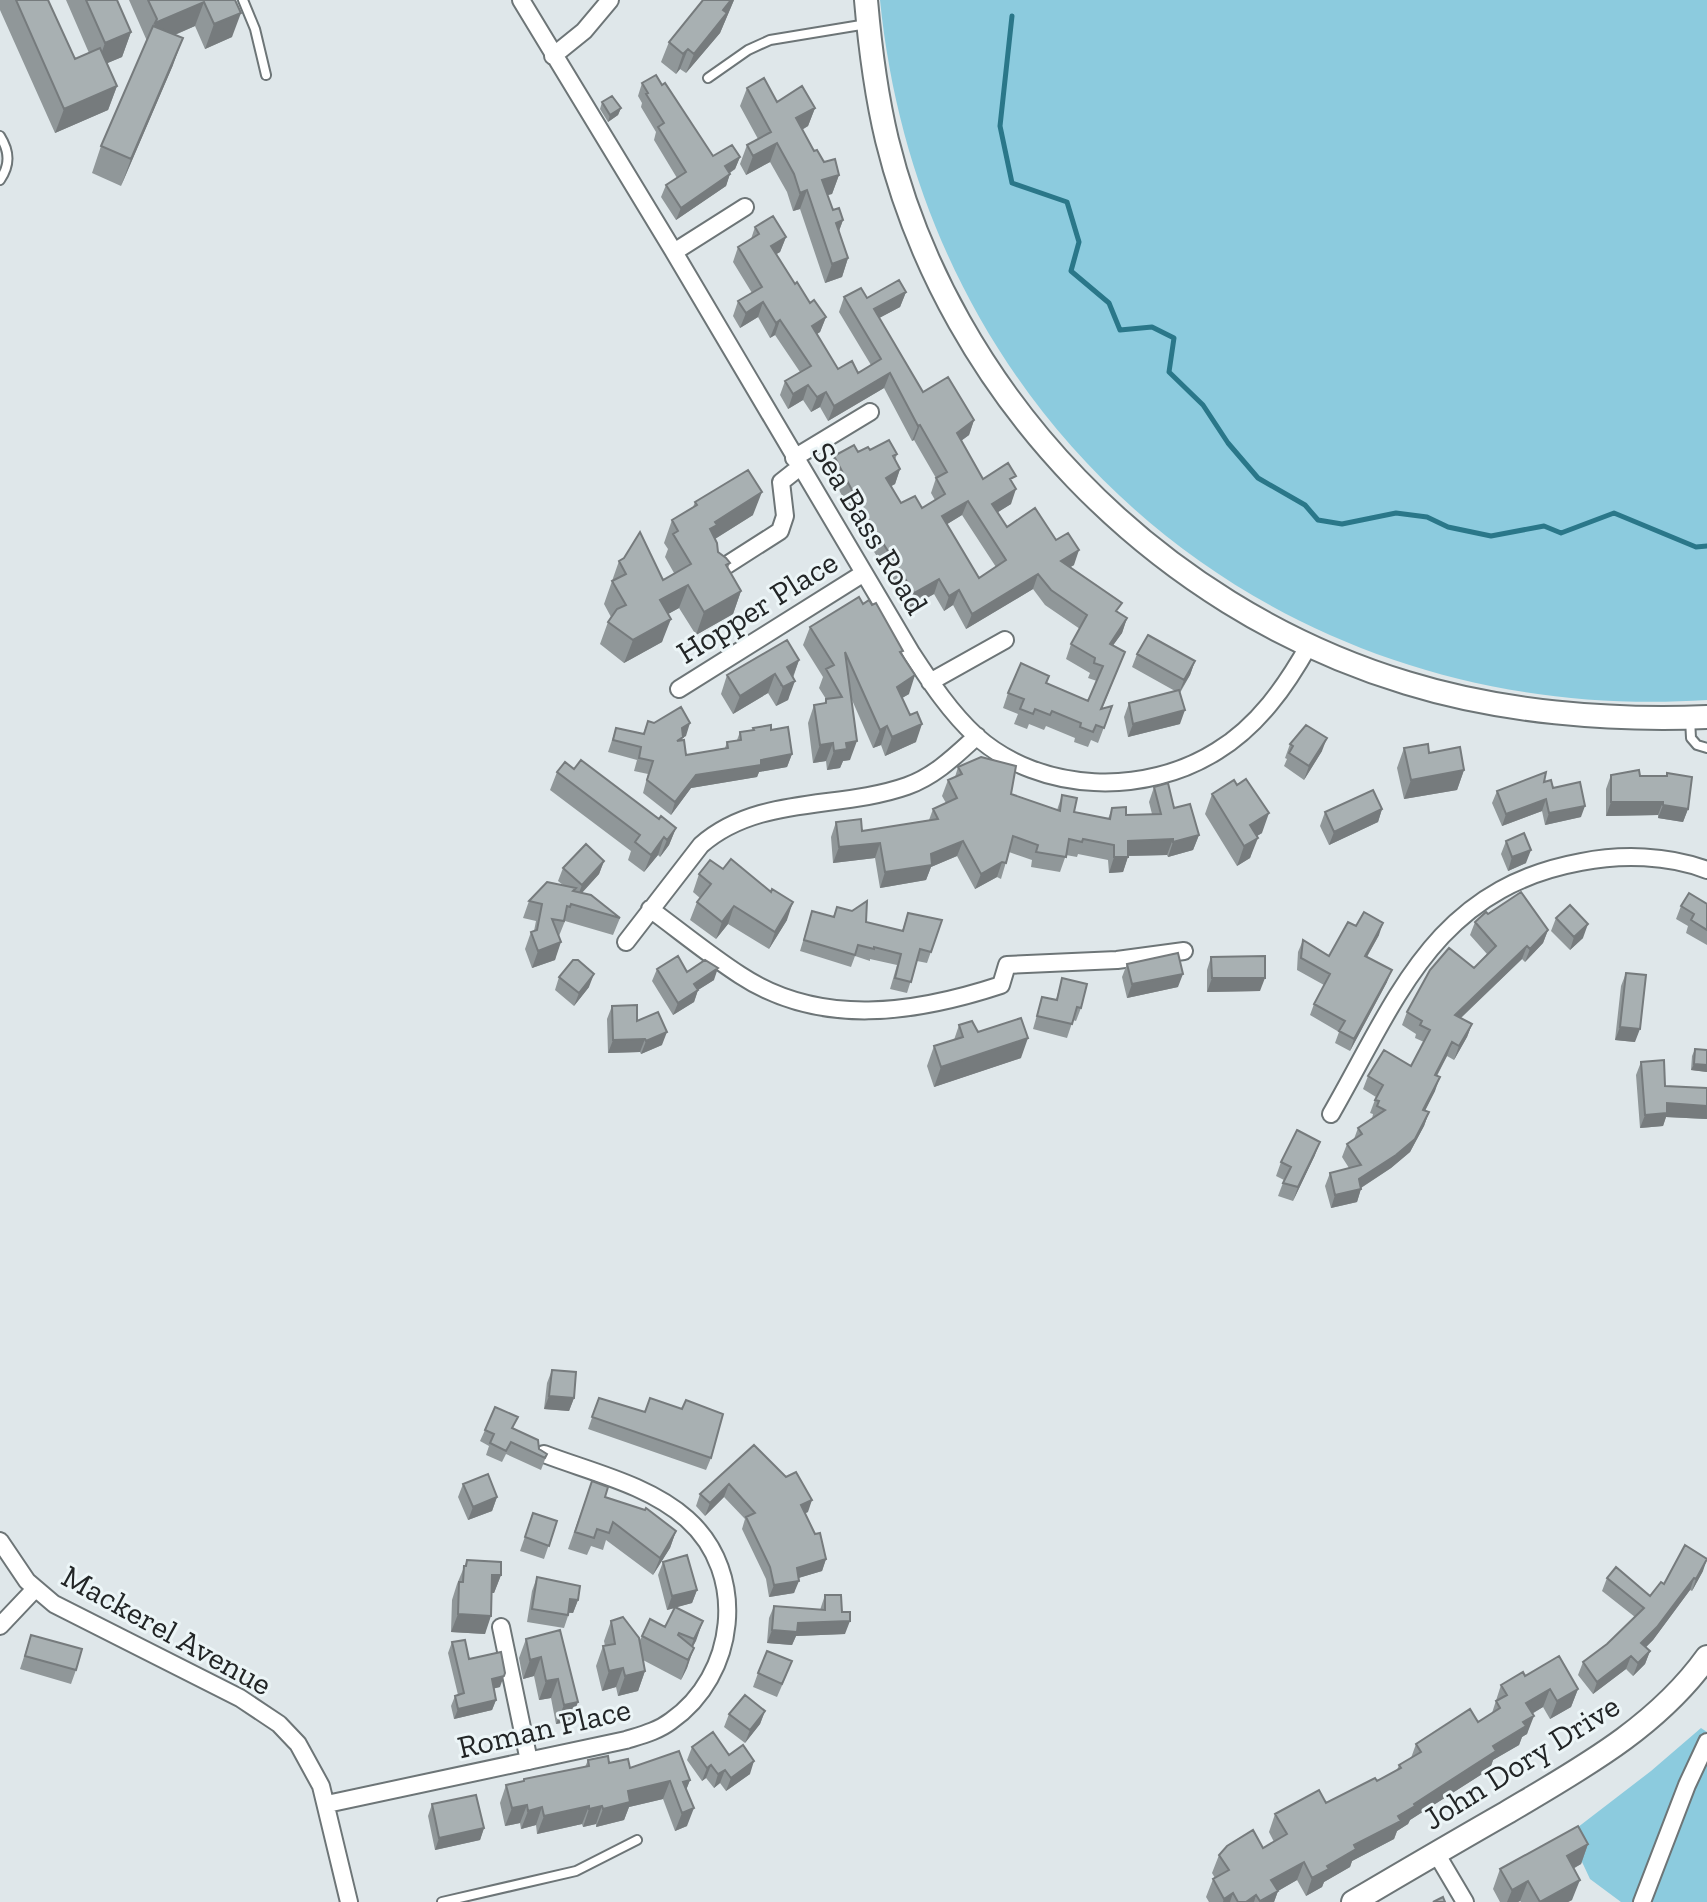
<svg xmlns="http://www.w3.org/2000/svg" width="1707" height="1902" font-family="'Zilla Slab',serif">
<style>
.green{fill:#8ccbde}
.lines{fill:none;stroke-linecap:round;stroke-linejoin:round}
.stream{stroke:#2a7789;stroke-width:5}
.service-casing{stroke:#6d7577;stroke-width:12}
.minor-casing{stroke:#6d7577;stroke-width:20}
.tertiary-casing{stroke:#6d7577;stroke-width:26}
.service{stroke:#fff;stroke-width:8}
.minor{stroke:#fff;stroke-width:16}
.tertiary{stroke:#fff;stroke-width:22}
.wall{fill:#909799;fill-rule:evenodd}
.shaded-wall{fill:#767b7d}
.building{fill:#a8b0b2;stroke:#767b7d;stroke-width:2;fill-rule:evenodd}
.labels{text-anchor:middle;stroke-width:6;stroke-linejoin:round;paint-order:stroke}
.street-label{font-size:32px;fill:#222526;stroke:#ecf5f7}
</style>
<rect width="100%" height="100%" fill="#dfe7ea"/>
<!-- green -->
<path class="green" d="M880,0h827v700c-430,28 -784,-271 -827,-700z
M1701,1728l6,4v170h-86l-31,-23 -21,-45 82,-63z"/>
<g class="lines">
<!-- stream -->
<path class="stream" d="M1012,16l-12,110 12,57 55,19 12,40 -8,29 38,32 11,27 32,-3 22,11 -5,34 34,33 25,38 30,35 47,27 13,15 24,4 54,-11 31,4 21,10 43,9 53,-10 17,7 53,-20 82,34 11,-1"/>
<defs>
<path id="service" d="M243,0l12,29 11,46
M708,78l40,-28 22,-10 97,-16
M0,136c10,16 10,29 0,44
M1690,719l1,19 6,7 10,3
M442,1902l134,-31 61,-31"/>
<path id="minor" d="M521,0l153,252 238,402c19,29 38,58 64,82 65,58 170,60 241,15 41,-25 69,-65 92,-106
M553,56l31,-25 26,-31
M674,252l71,-45
M794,458l76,-46
M719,570l61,-39 5,-15 -4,-34 19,-15
M930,682l75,-42
M679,689l185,-116
M650,909c30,22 59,46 90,66 80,53 176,38 261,10l6,-20 110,-5 67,-9
M626,942l75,-97c57,-50 138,-35 206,-59 28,-10 48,-30 70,-50
M1331,1114c66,-115 103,-225 250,-252 40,-8 87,-7 126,8
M0,1541l27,40 27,23 186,94 39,26 19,20 23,42 28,116
M0,1626l35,-37
M501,1627l28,134
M327,1804l299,-64c16,-5 32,-9 45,-19 65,-45 78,-147 16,-202 -38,-34 -96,-47 -143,-65
M1436,1853l29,49
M1642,1902l45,-117 20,-43"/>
<path id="tertiary" d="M866,0c4,47 10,94 21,140 63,256 269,467 520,543 94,29 202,38 300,34
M1353,1902c51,-30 102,-60 153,-89 74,-44 150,-85 201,-156"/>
</defs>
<!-- service casing -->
<use href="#service" class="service-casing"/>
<!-- minor casing -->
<use href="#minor" class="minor-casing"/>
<!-- tertiary casing -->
<use href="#tertiary" class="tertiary-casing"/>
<!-- service -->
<use href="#service" class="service"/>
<!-- minor -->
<use href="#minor" class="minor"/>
<!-- tertiary -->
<use href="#tertiary" class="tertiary"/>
</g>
<!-- wall -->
<path class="wall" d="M0,0h48l27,59 14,-6 -23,-53h51l14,32 -9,25 -15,6 10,23 -9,24 -53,23 -55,-123z
M129,0h106l-3,37 -27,12 -10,-23 -20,9 -2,30 -52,121 -29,-13 9,-27 46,-105z
M703,0h31l-14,33 -34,40 -6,-4 -4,5 -15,-12 8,-20z
M642,83l20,2 51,71 27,1 -5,12 -5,4 -4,13 -50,34 -15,-23 5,-12 11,-7 -23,-38 2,-8 -15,-25 1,-4 -4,-7z
M747,88l30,14 38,6 -7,18 -6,4 12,21 25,24 -7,19 -5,1 6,15 10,10 -4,11 9,27 -6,19 -17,6 -25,-74 -7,2 -6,-19 -17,-30 -24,13 -6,-11 7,-19 11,-6 -18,-33z
M602,102l19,6 -3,7 -10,7 -8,-13z
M755,227l31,10 -6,15 -4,2 19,30 15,19 16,14 -6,15 -3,2 21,35 20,4 13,-8 -32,-53 5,-15 23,1 39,-6 -6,15 -21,11 44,74 51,28 -5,15 -8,6 22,38 30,5 -2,20 -13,8 9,15 67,38 -4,2 48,45 9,6 -5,15 -9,12 12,7 -23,57 10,-3 -14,37 -7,-3 -3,7 -14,-5 1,-4 -29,-12 -2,4 -15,-6 -2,5 -13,-5 4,-10 -15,-6 5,-15 38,-10 42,18 9,-20 -9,-3 2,-5 -24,-14 5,-15 9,-15 -35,-24 -12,-16 -67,40 -13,-24 -9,6 -10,-17 -25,14 -51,-82 -29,-55 5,-15 36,-6 27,4 -2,6 5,9 -5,15 -4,2 10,17 21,5 13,-8 -4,-7 5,-15 -22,-38 -2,1 -28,-53 -56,33 -8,-14 -9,5 -8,-12 -15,9 -8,-14 5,-14 15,-9 -25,-37 -5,3 -12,-21 -18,11 -7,-12 5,-15 14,-8 -19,-31 5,-15 13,-8zM962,515l34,52 -17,11 -32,-54z
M695,502l58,13 -38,24 3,13 12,11 -2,5 13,23 -8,23 -37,21 -17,-27 -11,6 -6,28 -38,21 -24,-19 8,-22 3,-5 -7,-13 15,-43 44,19 11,-7 -9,-16 3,-8 -4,-6 8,-23 21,-13z
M863,604l40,47 -2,3 8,40 -7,4 14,44 -31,14 -4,-11 -8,3 -21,-48 -2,60 -7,1 -3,7 -13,2 -1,-9 -13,2 -5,-40 6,-18 10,-1 2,-5 -7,-11 4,-11 -20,-32 7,-18z
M1137,654l58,7 -5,14 -10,18v31l-52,13 -4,-20 5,-14 46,-12 -43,-24z
M799,660l-6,18 -5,22 -12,6 -8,-13 -35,21 -12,-20 6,-19z
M648,721l38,15 -3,1 -1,3 4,15 39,-7 2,-6 10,-2 3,-8 13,-2v-2l18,2 21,24 -5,13 -28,5 -2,5 -66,11 -20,27 -28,-22 5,-19 -14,-3 3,-11 -29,-8 8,-24 27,6z
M1290,744l32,7 -18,29 -20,-14 3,-7 -2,-1z
M1404,748l25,5 35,17 -7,20 -53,9 -7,-31z
M958,767l53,27 46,16 5,-15 12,17 34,7 4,-11 14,7 26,-1 -3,-12 5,-15 45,48 -6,15 -25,7 -1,-2 -39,1 -5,16 -14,1 -1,-13 -30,-6 -1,3 -11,-2 -6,17 -29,-5 1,-7 -23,-8 -8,27 -4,-2 -22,12 -18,-33 -26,11 -5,13 -46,8 -5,-30 -42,5 -2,-26 5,-15 26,9 67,-11 4,-11 13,-6 -4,-7 6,-16 7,-3z
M574,769l85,50 17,9 -7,17 -9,12 -2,-2 -14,17 -16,-12 3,-9 -81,-61 7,-18z
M1611,775l29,1 48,33 -5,13 -25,-4v-3l-52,1v-27z
M1544,782l9,6 28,29 -36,8 -3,-14 -40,15 -10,-23 5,-12z
M1212,794l50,39 -5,3 -7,22 -13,8 -32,-52z
M1382,809l-4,13 -49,23 -9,-19 5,-14z
M1506,841l20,22 -18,8 -7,-17z
M604,861l-5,13 -17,19 38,25 -7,17 -48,-14 -6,15 -4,24 -23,8 -7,-19 6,-17 3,-1 2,-10 -13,-3 6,-17 34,-16 -5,-4 5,-13z
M723,869l48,23 16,28 -18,29 -41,-25 -12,15 -26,-19 7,-18 3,-4 -7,-6 6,-18z
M1707,904v41l-21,-12 2,-7 -12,-7 5,-13z
M837,907l29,15 36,9 6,-18 34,7 -15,43 -10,-2 -10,32 -17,-4 7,-24 -27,-6v2l-15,-5 -4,11 -51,-16 12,-40 21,6z
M1488,914l60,16 -5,13 -18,19 -3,-3 -61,59 11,6 -5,13 -13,23 -7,-4 -10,20 -2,15 -10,19 4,2 -5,14 -14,26 -19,16 -30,20 -4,14 -26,6 -6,-22 5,-13 19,-5 -7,-11 5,-13 7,-5 4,-11 14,-9 1,-5 -3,-1 6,-16 -13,-8 5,-13 43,-10 13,-24 -9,-4 1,-4 -14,-9 5,-13 67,-44 13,-14 -17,-19 5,-13z
M1556,918l27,20 -13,12 -19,-19z
M1356,926l23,9 -12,22 20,25 -37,69 -15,-8 4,-11 -29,-17 4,-11 10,-19 -27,-15 1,-18 5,-12 26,16z
M1211,957l49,34 -53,1v-22z
M1127,964l51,23 -51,11 -5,-21z
M657,969l30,3 27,8 -16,10 -4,12 -21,13 -21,-34z
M1626,973l9,69 -20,-2 6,-54z
M559,977l30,10 -15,19 -19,-16z
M1062,978l19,30 -5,13 -3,-1 -6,18 -34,-9 9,-32 14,3z
M612,1006l25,15 25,24 -21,9 -1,-2 -32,1 -1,-34z
M959,1025l19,7 43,26 -87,29 -7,-21 7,-20 20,-6z
M1695,1049l12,1v22l-16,-2 1,-14z
M1641,1062l24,24 42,33 -41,-2 -3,9 -23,2 -4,-53z
M1315,1155l-22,46 -15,-5 6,-16 -8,-4 5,-14z
M552,1370l22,28 -5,13 -25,-2 3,-26z
M599,1398l46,14 37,-3 29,49 -5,12 -118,-41z
M514,1429l33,25 -6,16 -35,-16 -4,8 -16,-7 3,-9 -9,-5 5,-11z
M754,1445l54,67 -3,1 21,46 -4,12 -24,7 -4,15 -25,4 -3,-18 -24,-50 3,-10 -21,-22 -19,19 -9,-10 4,-12z
M592,1481l13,16 71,34 -6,17 -17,27 -47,-35 -3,10 -12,-4 -4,9 -19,-6z
M463,1484l34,13 -5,14 -24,9 -10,-23z
M533,1513l24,8 -13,38 -24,-8z
M467,1560l34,15 -7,18h-2l-7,41 -34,-2 1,-32 5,-16z
M663,1562l34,28 -5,13 -16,4 27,14 -10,26 -6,21 -6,12 -38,-20 2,11 -7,20 -20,5 -2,-9 -14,4 -6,-25 7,-20h2l-1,-5 7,-20 28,21 3,-6 23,-9 10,-19 -8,2 -9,-35z
M1703,1571l-11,20 -2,-1 -37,50 -7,7 4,4 -5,13 -12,12 -7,-7 -33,25 -15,-19 5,-13 24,-18 28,-27 -33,-26 5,-13 43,18 14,-12z
M537,1577l41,23 -5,13h-4l-5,15 -37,-6 5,-31z
M825,1595l17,17 3,22 -49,2 -4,9 -25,-2 2,-25 5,-12 46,4z
M560,1630l11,91 -15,3 -5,-26 -12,2 -5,-24 -11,3 -4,-21 7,-19z
M31,1635l45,35 -5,14 -51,-15z
M452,1642l17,17 31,28 -6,1 2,12 -4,10 -38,9 -3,-13 4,-10 3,-1 -10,-42z
M758,1673l29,1 -10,23 -24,-10z
M1525,1676l53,13 -7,18 -21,12 -7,-12 -11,7 -5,20 -5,3 -3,8 -26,15 -3,9 -80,51 -2,4 -11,7 -3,8 -42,22 -2,6 -26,15 -2,5 -16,9 -9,-16 -19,11 -4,11h-65l-3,-5 7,-18 2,-1 -3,-5 7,-18 44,-7 11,-6 -5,-10 6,-18 51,-11 51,-22 20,-11 2,-5 12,-7 5,-14 62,-22 14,-9 9,-28z
M765,1711l-5,13 -15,19 -21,-16 5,-13z
M692,1747l37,8 21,19 -24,17 -6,-8 -6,5 -8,-10 -4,3 -15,-21z
M588,1760l21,3 21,5 60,12 -4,10 1,36 -12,5 -12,-32 -34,8 -5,13 -28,7v-3l-13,3 -1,-3 -45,10 -1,-9 -15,4 -1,-6 -15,3 -5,-23 6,-18 17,-4 1,-2 61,-12z
M432,1804l52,24 -4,12 -45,10 -7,-34z
M1588,1844l-7,20 -8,5 -1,31 -4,2h-47l-1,-1 -2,1h-18l-7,-13 7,-20z"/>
<!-- shaded-wall -->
<path class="shaded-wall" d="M731,0h3l-14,33 -34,40 8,-19 29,-44z
M204,2l-9,24 -49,21 9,-24z
M241,13l-9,24 -27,12 9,-25z
M131,32l-9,25 -26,11 9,-25z
M183,38l-10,27 -52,121 10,-27z
M688,49l-8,20 -4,5 7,-20z
M117,86l-9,24 -53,23 9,-24z
M621,108l-3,7 -10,7 2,-7z
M815,108l-7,18 -19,11 7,-19z
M777,143l-7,19 -24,13 7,-19z
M740,157l-5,12 -14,9 4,-12z
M730,174l-4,12 -50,34 5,-12z
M839,175l-7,19 -16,4 6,-18z
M807,190l-7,19 -7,2 7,-18z
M843,220l-7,19v-16z
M786,237l-6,15 -15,9 6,-15z
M848,258l-6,19 -17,6 7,-19z
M906,292l-6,15 -32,17 6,-15z
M763,302l-5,15 -18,11 6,-15z
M826,317l-6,15 -13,8 5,-14z
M780,320l-5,15 -5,3 6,-15z
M890,373l-6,15 -56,33 6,-15z
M808,385l-5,15 -15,9 5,-15z
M826,392l-6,15 -9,5 6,-15z
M974,420l-5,15 -18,13 6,-15z
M920,425l-6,15 -2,1 6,-15z
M900,469l-5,15 -14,8 5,-14z
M1016,489l-5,15 -24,15 5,-15z
M762,492l-9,23 -43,27v-13l5,-7z
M968,501l-6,14 -26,16 6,-15z
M1079,550l-5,15 -18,11 5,-15z
M1038,574l-5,15 -67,40 6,-15z
M939,579l-5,15 -25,14 5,-15z
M688,585l-9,23 -27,15 8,-23z
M959,590l-6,15 -9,6 5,-15z
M741,591l-8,23 -37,21 8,-23z
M1127,618l-5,15 -18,25 6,-14z
M671,619l-9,23 -38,21 9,-23z
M799,660l-7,19 -12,7 7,-19z
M1195,661l-5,14 -11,18 5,-13z
M775,674l-7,19 -35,21 7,-18z
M915,675l-6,19 -19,11 7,-18z
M795,681l-7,19 -12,6 7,-19z
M1185,710l-5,14 -52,13 5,-13z
M690,723l-4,13 -9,5 5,-13z
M922,724l-6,18 -31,14 7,-19z
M887,726l-6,19 -8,3 7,-18z
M1327,738l-5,13 -18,29 5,-14z
M857,741l-7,19 -7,1 -3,7 -13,2 7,-19 12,-8z
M833,743l-7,18 -13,2 7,-18z
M792,754l-5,13 -28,5 -2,5 -66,11 -20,27 4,-13 21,-27 65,-15z
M1464,770l-7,20 -53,9 7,-19z
M1546,799l-4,12 -40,15 4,-12z
M1611,802h52l-5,13 -52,1z
M1663,805l25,4 -5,13 -25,-4z
M1585,806l-4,11 -36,8 4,-12z
M1382,809l-4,13 -49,23 5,-13z
M1269,813l-7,20 -20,12 8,-20z
M676,828l-7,17 -9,12 7,-17z
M1199,835l-6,15 -25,7 5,-15z
M664,837l-6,18 -14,17 7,-17z
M1258,838l-8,20 -13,8 7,-20z
M1173,839l-6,16 -45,1 6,-15z
M963,841l-6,15 -26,11 -5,13 -46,8 5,-16z
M880,843l-5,15 -42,5 6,-16z
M1531,850l-5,13 -18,8 4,-14z
M1114,857h14l-5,15 -14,1z
M604,861l-5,13 -22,24 5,-13z
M1002,862l-5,15 -22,12 6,-15z
M793,902l-6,18 -18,29 6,-17z
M734,906l-6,18 -12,15 6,-17z
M1383,923l-4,12 -18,32 4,-11z
M1588,924l-5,14 -13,12 4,-13z
M1548,930l-5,13 -18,19 5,-13z
M561,942l-6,18 -23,8 6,-17z
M1527,946l-5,13 -72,69 5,-13z
M718,968l-4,12 -16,10 -4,12 -21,13 5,-12 16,-19z
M1392,970l-5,12 -37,69 4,-12z
M594,974l-5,13 -15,19 5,-13z
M1183,974l-5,13 -51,11 5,-14z
M1212,978h53l-5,13 -53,1z
M1472,1024l-5,13 -13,23 5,-14z
M1620,1027l20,2 -5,13 -20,-2z
M667,1032l-5,13 -21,9 5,-13z
M1028,1038l-7,20 -87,29 7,-20z
M645,1039l-5,13 -32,1 5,-13z
M1452,1042l-5,14 -17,32 5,-13z
M1694,1064l13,1v7l-16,-2z
M1440,1077l-5,14 -16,32 4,-13z
M1667,1103l40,3v13l-41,-2 -3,9 -23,2 5,-13z
M1429,1112l-5,14 -14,26 -19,16 -32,21h2l-4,13 -26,6 4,-13 24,-16z
M1320,1142l-5,13 -22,46 5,-14z
M549,1396l25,2 -5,13 -25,-2z
M729,1484l-5,13 -19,19 5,-13z
M497,1497l-5,14 -24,9 5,-13z
M812,1500l-4,12 -11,5 4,-12z
M676,1531l-6,17 -17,27 7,-17z
M826,1559l-4,12 -30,9 5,-12z
M1707,1559l-4,12 -11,20 4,-12z
M492,1575h9l-7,18h-8z
M1694,1578l-4,12 -37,50 -16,16 4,-13z
M799,1581l-5,12 -25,4 5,-12z
M697,1590l-5,13 -25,7 5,-14z
M570,1599l8,1 -5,13 -7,-1z
M458,1614l33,2 -6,18 -34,-2z
M703,1621l-7,20 -10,18 8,-20z
M850,1621l-5,13 -49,2 -4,9 -25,-2 5,-13 26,-7z
M694,1648l-7,20 -6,12 7,-20z
M1650,1651l-5,13 -12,12 5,-13z
M1631,1656l-5,13 -33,25 4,-12z
M541,1657l-7,19 -11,3 7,-19z
M623,1668l-7,19 -14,4 7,-20z
M645,1671l-7,20 -20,5 7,-20z
M505,1673l-5,14 -12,3 4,-11z
M558,1679l-7,19 -12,2 7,-19z
M1550,1689l-7,18 -24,14 7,-18z
M1578,1689l-7,18 -21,12 7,-18z
M496,1700l-4,10 -38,9 4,-10z
M578,1702l-7,19 -15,3 8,-19z
M765,1711l-5,13 -15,19 5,-13z
M1534,1716l-7,18 -5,3 -3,8 -26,15 -3,9 -80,51 -2,4 -11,7 -3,8 -42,22 -2,6 -26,15 -2,5 -16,9 6,-18 15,-12 27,-21 44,-29 125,-94z
M754,1761l-4,13 -24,17 5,-13z
M711,1765l-5,13 -4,3 5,-13z
M725,1770l-5,13 -6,5 4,-14z
M690,1780l-7,18v-16z
M670,1781l-7,18 -34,8 -5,13 -28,7 7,-18 25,-18z
M527,1805l-7,18 -15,3 7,-18z
M589,1806l-7,18 -45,10 7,-18z
M602,1806l-6,18 -13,3 6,-18z
M542,1807l-6,18 -15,4 7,-18z
M694,1808l-7,18 -12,5 7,-18z
M484,1828l-4,12 -45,10 4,-12z
M1588,1844l-7,20 -22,12 8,-20z
M1304,1862l-7,18 -33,19 7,-19z
M1580,1880l-8,20 -4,2h-28z
M1528,1881l-8,20 -2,1h-11l5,-12z
M1278,1891l-4,11h-14z
M1233,1893l-3,9h-7l1,-3z
M1256,1895l-2,7h-8z"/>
<!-- building -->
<path class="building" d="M16,0h32l27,59 25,-11 17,38 -53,23z
M86,0h31l14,32 -26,11z
M148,0h87l6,13 -27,11 -10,-22 -49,21 2,-4z
M703,0h28l-8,10 4,3 -33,41 -6,-5 -5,5 -14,-12z
M153,26l30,12 -52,121 -30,-13z
M656,75l6,10 3,-2 48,73 19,-11 8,12 -15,9 5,8 -49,34 -15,-23 20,-13 -28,-45 6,-4 -18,-29 2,-1 -6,-10z
M764,78l13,24 25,-16 13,22 -19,10 18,33 3,-1 7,12 11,-3 4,16 -17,5 11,30 6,-2 4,12 -7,3 12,35 -16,6 -25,-74 -7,3 -6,-19 -17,-31 -24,13 -6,-11 24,-13 -24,-44z
M612,96l9,12 -11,7 -8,-13z
M773,216l13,21 -15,9 24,38 2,-2 13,21 4,-3 12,17 -14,9 26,43 14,-8 6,12 23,-14 -37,-62 17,-9 6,10 32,-18 7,12 -32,17 49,83 25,-15 26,43 -17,13 26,46 25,-16 8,13 -6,3 6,10 -24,15 15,23 28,-19 21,32 12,-7 11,17 -18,11 61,42 -6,8 11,7 -17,26 15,8 -24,57 11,-3 -8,22 -8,-3 -3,7 -13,-5 1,-4 -29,-12 -2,4 -15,-6 -2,5 -13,-5 4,-10 -16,-6 13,-30 28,13 -3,7 42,18 15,-35 -9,-3 1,-5 -24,-14 16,-29 -36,-25 -13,-16 -66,40 -13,-24 -10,6 -10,-17 -25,14 -51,-82 -29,-55 20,-11 4,7 10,-5 2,3 19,-10 8,14 -4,2 7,13 -14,9 15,25 14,-7 7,12 23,-14 -9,-16 11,-6 -27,-47 -2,1 -28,-53 -56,33 -8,-14 -9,5 -9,-12 -15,9 -8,-13 26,-15 -31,-46 -4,3 -13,-21 -17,11 -8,-12 24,-14 -24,-40 21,-13 -4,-7zM968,501l38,59 -27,18 -37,-62z
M748,470l14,22 -47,30 2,3 -7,4 7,14 1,9 8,6 4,5 -4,2 15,26 -37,21 -16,-27 -28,15 11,19 -38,21 -25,-18 9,-13 9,-4 -14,-24 14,-7 -7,-13 5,-3 16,-26 23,48 28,-16 -18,-30 5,-3 -6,-11 25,-15 -2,-3z
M859,597l4,7 6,-4 3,5 4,-2 27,48 -3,1 15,23 -18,12 13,28 7,-3 5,12 -30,13 -5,-11 -7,4 -35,-78 12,89 -11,2 1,6 -13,2 -1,-8 -13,2 -6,-40 12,-2v-4l16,-2 -16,-28 8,-4 -24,-38z
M1148,635l47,26 -11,19 -47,-26z
M787,640l12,20 -12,7 8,14 -12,6 -8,-13 -35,22 -13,-21z
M1179,690l6,20 -52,14 -4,-21z
M681,707l9,16 -8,5 1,9 -6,4 7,-1 2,15 42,-7 -1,-6 14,-2 -1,-8 14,-2 -1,-2 18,-3v5l17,-3 4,27 -31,6v5l-65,10 -21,27 -28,-22 6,-19 -14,-3 2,-11 -28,-7 3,-12 28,6 4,-13 6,2z
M1306,725l21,13 -18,28 -20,-13 4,-7 -3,-2z
M1428,744l1,9 31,-6 4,23 -53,10 -7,-32z
M981,757l35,9 -5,28 49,17 2,-16 15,3 -3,14 36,7 2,-11 14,-1v8l35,-1 -7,-27 14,-4 6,25 16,-4 9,31 -26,7v-3l-45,2v16h-14v-12l-31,-6 -1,3 -13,-3 -3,18 -30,-5 2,-7 -25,-9 -7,27 -4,-1 -21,12 -18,-33 -32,13 1,11 -47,7 -5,-29 -41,4 -3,-25 25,-3 1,12 76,-12 -5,-10 24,-11 -9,-18 14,-6 -4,-7z
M581,760l78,59 2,-3 15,12 -9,12 -3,-3 -13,18 -16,-13 5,-7 -83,-63 8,-10 9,7z
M1639,770l1,6h27v-3l25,4 -4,32 -25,-4v-3h-52v-27z
M1546,772l-2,10 7,-2 2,8 27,-6 5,24 -36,7 -3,-14 -40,15 -9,-23z
M1246,779l23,34 -19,12 8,13 -14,8 -32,-52 22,-14 3,5z
M1373,790l9,19 -48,23 -9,-20z
M1524,833l7,17 -19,7 -6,-16z
M586,844l18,17 -22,24 -19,-17z
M731,859l40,33 1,-3 21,13 -18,30 -41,-26 -12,16 -25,-20 14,-18 -12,-10 11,-14 13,9z
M547,882l29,6 -3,3 18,4 29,23 -49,-14 -1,3 -3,-1 -3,15 -12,-2 9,23 -23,9 -7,-19 6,-2 5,-26 -13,-3z
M1521,892l27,38 -18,19 -3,-3 -72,69 17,9 -13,22 -7,-4 -17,33 5,2 -17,33 6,2 -14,27 -19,16 -37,24 2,10 -26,6 -5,-22 31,-8 -14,-21 15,-10 -4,-6 27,-18 -8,-4 2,-5 -4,-1 8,-15 -15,-9 16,-26 27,16 19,-36 -10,-5 2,-4 -15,-9 23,-42 19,-22 25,20 22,-22 -21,-24 11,-10 2,2z
M1689,893l18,11v26l-16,-10 3,-6 -13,-8z
M867,901l-1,21 37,9 5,-18 34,7 -11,32 -11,-3 -9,33 -16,-4 6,-24 -27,-7v2l-16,-4 -3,10 -51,-15 8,-29 22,6 3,-10 15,4z
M1570,905l18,19 -14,13 -18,-19z
M1364,912l19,11 -18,33 27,14 -38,69 -15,-8 6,-10 -31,-17 16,-30 -29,-16 2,-18 26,16 19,-34 8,4z
M1178,953l5,21 -51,10 -5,-20z
M678,956l9,16 18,-12 13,8 -24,16 4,6 -20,13 -21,-34z
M1265,956v22h-53l-1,-21z
M573,960h5l16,14 -15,19 -20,-16z
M1626,973l20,2 -6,54 -20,-2z
M1062,978l25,6 -6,24 -4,-1 -5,17 -35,-8 5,-19 15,3z
M637,1005v16l21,-9 9,20 -21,9 -1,-2 -32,1 -1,-34z
M1021,1018l7,20 -87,29 -7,-21 29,-9 -4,-12 13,-4 6,11z
M1695,1049l12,1v15l-13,-1z
M1664,1060l1,26 42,2v18l-40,-3v10l-22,2 -4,-53z
M1297,1130l23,12 -22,45 -15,-4 8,-16 -10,-5z
M552,1370l24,2 -2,26 -25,-2z
M599,1398l46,14 5,-14 32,11 4,-9 37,14 -12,44 -119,-41z
M495,1407l23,10 -6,11 26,12 1,9 8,5 -2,4 -34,-16 -5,9 -16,-8 4,-9 -9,-4z
M754,1445l32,32 10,-5 16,28 -11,5 14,29 5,-1 6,26 -29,9 2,13 -25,4 -4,-18 -24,-50 9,-4 -26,-29 -19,19 -10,-9z
M488,1474l9,23 -24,10 -10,-23z
M592,1481l16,6 -3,10 40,13 1,-2 30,23 -16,27 -47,-36 -4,11 -12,-4 -3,9 -19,-6z
M533,1513l24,8 -8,25 -24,-9z
M1685,1545l22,14 -11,20 -2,-1 -37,49 -16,16 9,8 -12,12 -7,-7 -34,26 -14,-20 24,-18 37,-36 -37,-30 9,-11 34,29 11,-14 3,2z
M687,1555l10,35 -25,6 -9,-34z
M467,1560l34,2v13h-9l-1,41 -33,-2 1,-32h4l1,-16h2z
M537,1577l43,9 -2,14 -8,-1 -2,16 -36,-6z
M825,1595h16l1,17h8v9l-52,2 -1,9 -25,-2 2,-24 51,4z
M675,1607l28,14 -9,18 -15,-6 -1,2 16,13 -6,12 -46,-24 8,-17 15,8z
M623,1617l16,21 6,33 -20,5 -2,-8 -14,3 -6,-25 12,-2 -4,-23z
M560,1630l18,72 -14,3 -6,-26 -12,2 -5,-24 -11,3 -4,-21z
M31,1635l51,14 -6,21 -51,-14z
M465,1640l4,19 32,-7 4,21 -1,3 -12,3 4,21 -38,9 -3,-13 9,-3 -12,-51z
M767,1651l25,10 -10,23 -24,-11z
M1559,1656l19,33 -21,12 -7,-12 -24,14 8,13 -11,6 3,4 -33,20 3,5 -82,53 1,2 -17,10 3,5 -47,24 2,4 -29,17 2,3 -17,9 -8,-16 -33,18 7,11 -18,10 -4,-6 -10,7h-8l-5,-9 -9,6 -11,-20 16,-9 -10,-15 8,-9 26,-16 10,18 24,-14 -12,-20 44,-24 7,13 49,-25 2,3 24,-13 -2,-3 22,-13 -5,-8 54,-35 8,13 22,-14 -4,-7 11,-6 -6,-10 22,-13 2,4z
M745,1695l20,16 -15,19 -21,-16z
M713,1732l16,23 14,-10 11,16 -23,17 -6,-8 -7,4 -7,-9 -4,3 -15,-21z
M679,1751l11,29 -7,2 11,26 -12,5 -12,-32 -42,10 2,11 -27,7 -1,-3 -13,3v-3l-45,10 -2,-9 -14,4 -1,-6 -15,3 -6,-23 18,-4v-2l65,-13 -1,-6 20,-4 1,7 19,-4 2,9z
M476,1795l8,33 -45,10 -7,-34z
M1578,1826l10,18 -21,12 13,24 -40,22 -12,-21 -16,9 -12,-21z
M1443,1897l2,5h-12z"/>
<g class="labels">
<!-- street labels -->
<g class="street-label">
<text transform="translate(870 528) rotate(59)" y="11">Sea Bass Road</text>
<text transform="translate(757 607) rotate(-32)" y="11">Hopper Place</text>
<text transform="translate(167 1630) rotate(29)" y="11">Mackerel Avenue</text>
<text transform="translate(544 1728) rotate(-13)" y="11">Roman Place</text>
<text transform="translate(1521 1762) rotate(-32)" y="11">John Dory Drive</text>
</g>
</g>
</svg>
